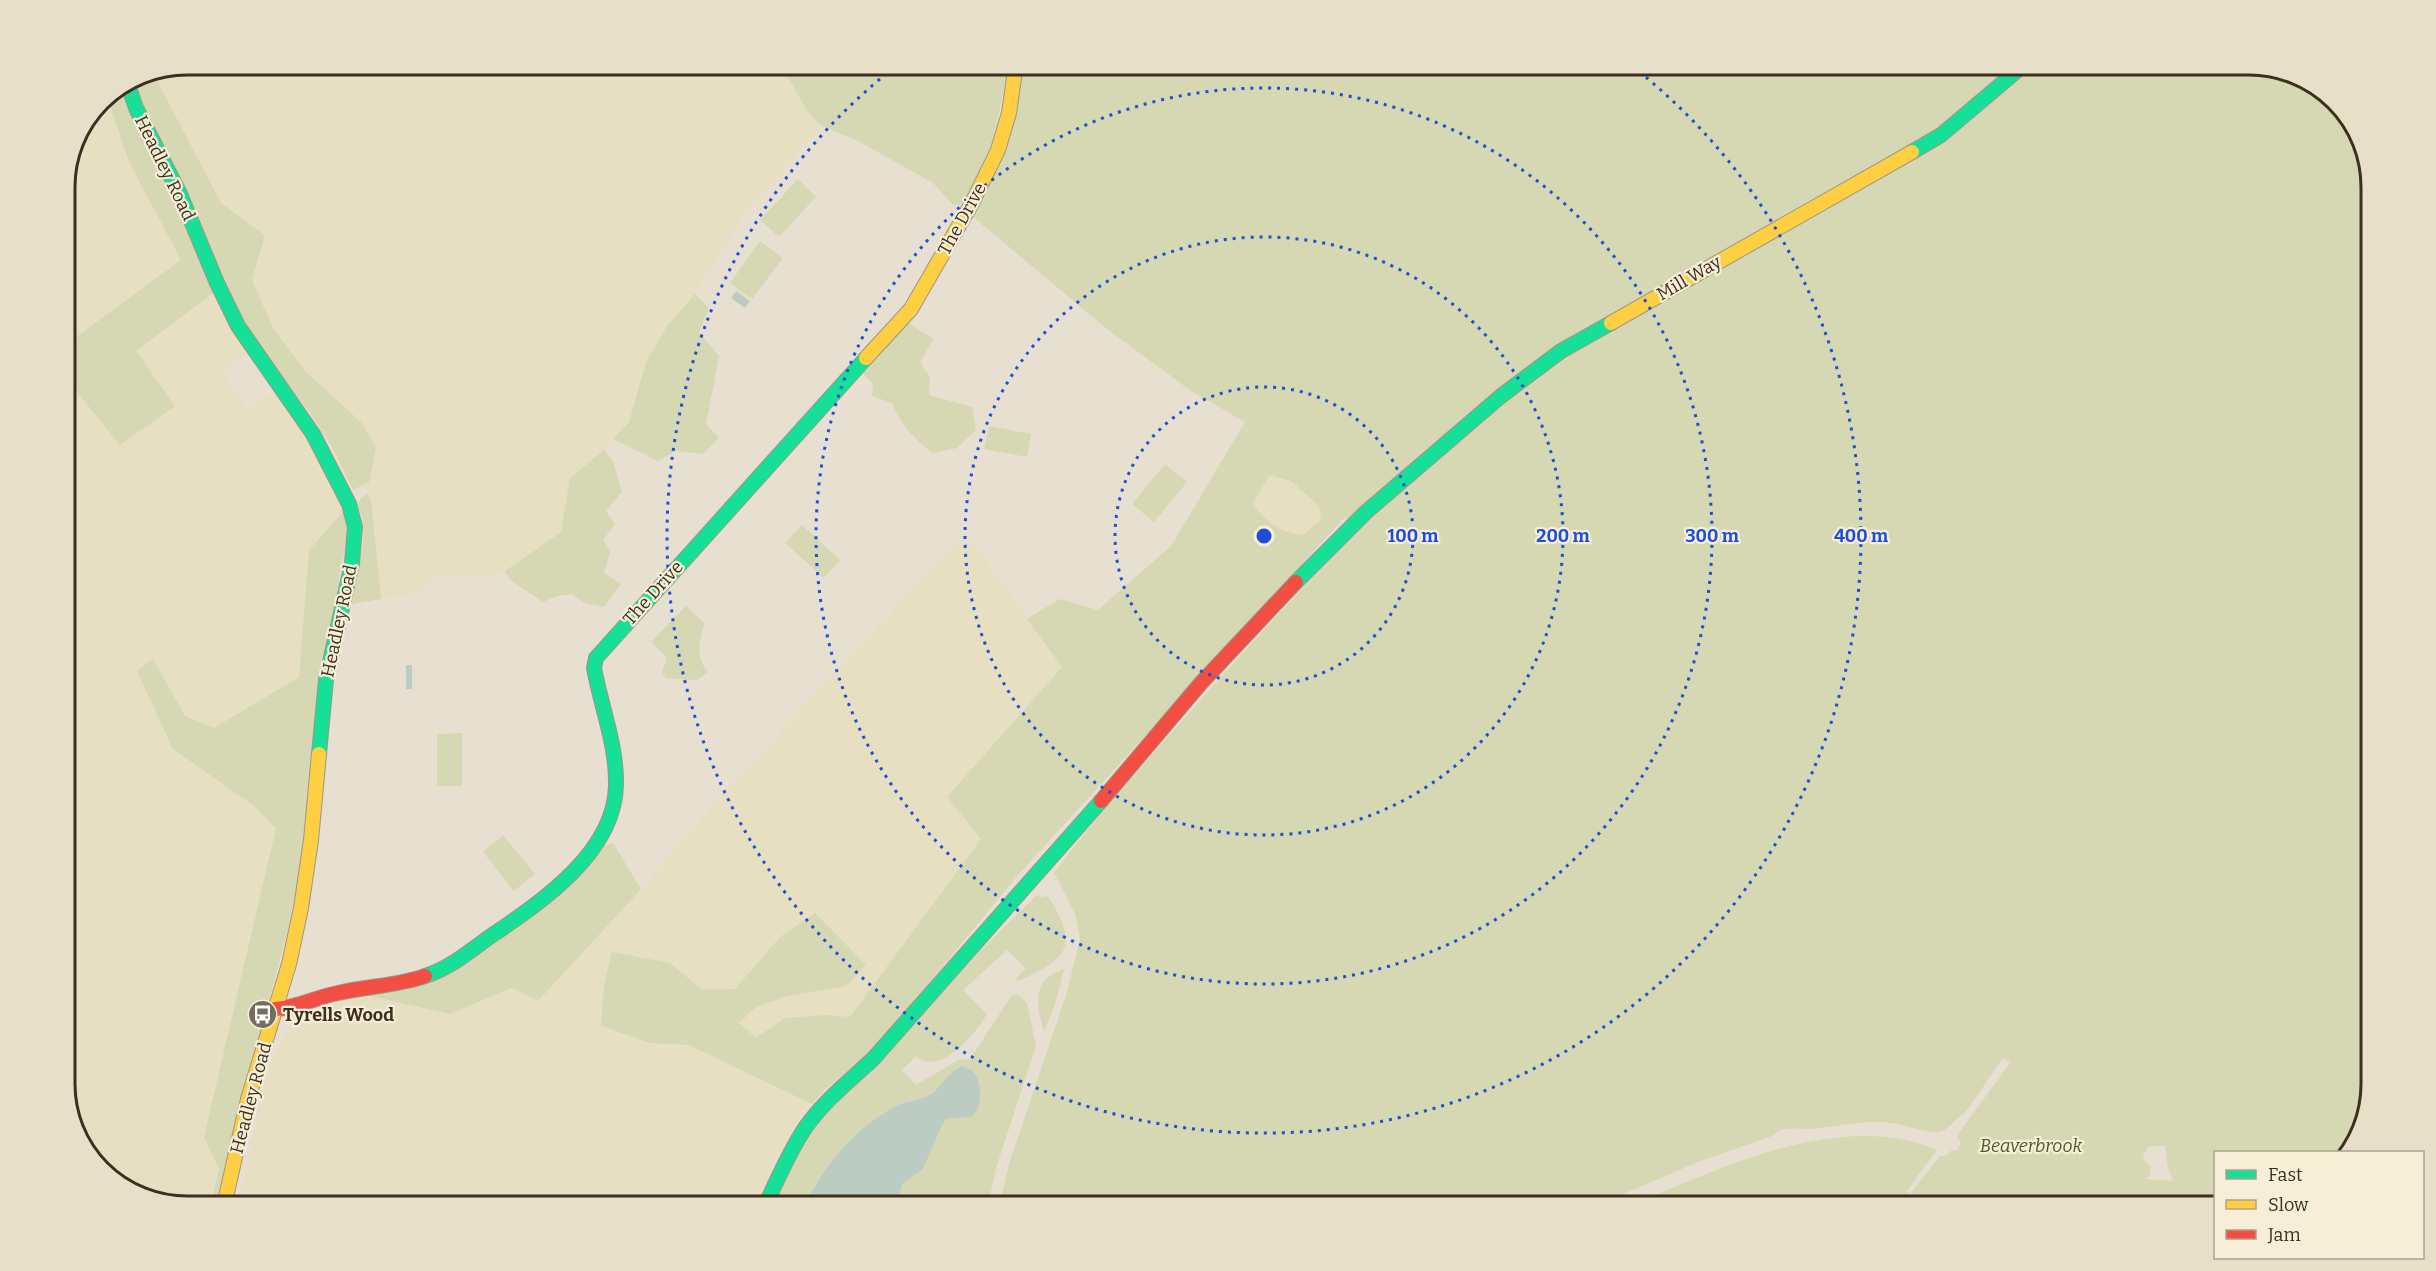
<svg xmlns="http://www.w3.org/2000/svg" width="2436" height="1271" font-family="Bitter,serif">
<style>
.farmland{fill:#e6dfc2}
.green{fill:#d6d7b3;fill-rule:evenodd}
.water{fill:#bcccc2}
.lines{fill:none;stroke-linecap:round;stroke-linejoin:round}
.fast-casing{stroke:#9c958a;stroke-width:16}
.slow-casing{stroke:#9c958a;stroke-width:16}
.jam-casing{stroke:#9c958a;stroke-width:16}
.fast{stroke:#16e098;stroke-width:14}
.slow{stroke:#ffcf43;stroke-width:14}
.jam{stroke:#f24e42;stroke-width:14}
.ring{fill:none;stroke:#1d4ed8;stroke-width:3;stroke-dasharray:3 6}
.labels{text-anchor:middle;stroke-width:4.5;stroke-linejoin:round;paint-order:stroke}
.street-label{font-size:18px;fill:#3d2e20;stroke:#f7eed8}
.poi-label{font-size:18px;font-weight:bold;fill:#3d2e20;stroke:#f7eed8;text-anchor:start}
.park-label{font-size:18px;font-style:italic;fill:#4d5a26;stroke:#f7eed8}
.rim{fill:none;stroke:#3d2e20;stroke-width:3}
.centre{fill:#1d4ed8;stroke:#f7eed8;stroke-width:3}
.ring-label{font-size:18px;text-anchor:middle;font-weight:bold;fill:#1d4ed8;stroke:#f7eed8;stroke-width:4.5;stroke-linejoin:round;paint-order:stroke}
</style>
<rect width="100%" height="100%" fill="#e7e0d1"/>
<!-- farmland -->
<path class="farmland" d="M187,64l594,1 27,47 14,14 -79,90 -48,78 -28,32 -21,36 -17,60 -25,28 -34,28 -9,54 -56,39 -30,7 -37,-2 -18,16 -39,7 -10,-99 -8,-15 6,-3 -8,-60 -57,-52 -31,-41 -21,-49 13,-45 -44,-32 -69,-132z
M107,96l22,66 52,98 -116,85v-166l12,-46 24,-33z
M212,294l38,58 -28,21 27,37 28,-20 36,51 32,62 -1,8 -35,39 -10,127 -85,51 -29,-12 -32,-57 -16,12 116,134 23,23 -72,308 15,33 -8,37h-24l-54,-12 -48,-42 -20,-60v-715l55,67 15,-93z
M1270,475l21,6 28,26 2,13 -18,15 -16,-2 -20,-12 -15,-17z
M973,542l89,125 -114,129 33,43 -146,199 -12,53 -25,28 -29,53 -12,34h-520l33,-143 15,-29 41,-28 44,-10 80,18 62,-27 122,-90 96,-111 222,-240z"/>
<!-- green -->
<path class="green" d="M2249,64l54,13 48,42 20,60v905l-12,54 -13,14h-130l-1,54h-584c87,-38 211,-97 306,-56l-31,42 4,2 30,-38h5l7,-6h5l4,-7 -4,-4 1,-5 52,-71 -7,-5 -38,55c-11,5 -16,20 -30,19 -18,-1 -36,-10 -55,-10 -26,-1 -49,6 -74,7 -14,0 -23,-3 -34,7l-74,26 -103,44h-594v-7l8,-35 58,-172 13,-53 -5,-26 -21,-40c41,-55 88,-107 133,-158 56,-63 112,-125 172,-184l-14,-14 -327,358 -139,169 -56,47 -11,13 -123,-59 -39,-2 -49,-17 3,-41 8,-33 58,11 32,27 33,-1 45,-52 35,-24 51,52 -20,21 -60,10 -31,12 -16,15 17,15 29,-20 40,-3 25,2 131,-178 -34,-42 115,-130 -35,-48 33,-20 38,11 73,-64 74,-124 -54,-31 -84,-62 -134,-112 26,-52 20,-100zM1270,475l21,6 28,25 2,14 -18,15c-25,-3 -35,-12 -51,-31zM2149,1146h16l3,22 5,13 -28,-2 5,-3 1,-10 -7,-5 -1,-6z
M781,65h228l-16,76 -30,63 -10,1 -20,-22 -75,-42 -36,-15 -14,-14z
M152,71l69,132 44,32 -13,45 21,48 31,42 57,52 15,25 -7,35 -16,8 -22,-45 -23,-35 -29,-34 -26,-38 -28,-54 -89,67 39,55 -55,39 -55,-68v-32l116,-85 -52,-98 -22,-66 34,-22z
M798,179l18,18 -37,40 -19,-17z
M760,241l23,17 -31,41 -22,-16z
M695,294l14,14 -10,24 20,24 -13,68 13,14 -16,16 -27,-3 -18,10 -45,-22 16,-17 17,-60 21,-36z
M908,323l26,16 -14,23 10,15 -1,18 43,12 4,23 -19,18 -24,5c-21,-16 -30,-26 -41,-50l-20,-7 1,-12 -10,-10z
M989,426l42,8 -4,23 -43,-8z
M604,450l9,11 9,31 -16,19 9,13 -12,16 7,12 -6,21 17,11 -17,23 -19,-4 -13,-9 -15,2 -14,6 -33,-22 -5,-9 56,-39 9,-54z
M1165,464l22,18 -33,40 -22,-18z
M368,494l3,6 10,99 -35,6c9,-31 27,-69 11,-100l4,-7z
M344,511l6,16 -11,51 -32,250 -17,93 -47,178 -25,107h-7l8,-37 -15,-32 72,-309 -23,-23 -80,-56 -36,-78 16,-12 32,57 29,12 85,-51 10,-127z
M802,525l38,35 -16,18 -39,-35z
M686,606l17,16 2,-1c-5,19 -11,35 3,51l-11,8 -31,-2 -4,-6 5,-14 -16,-16z
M462,733v53h-25v-52z
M503,835l32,39 -21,17 -31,-39z
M613,843l28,46 -103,112 -26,-13 -62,26 -80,-18 11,-7 33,-3 146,-92 41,-47z
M1037,895l4,2 7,-1c31,50 22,61 -29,85l-3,-3 10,-10 -19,-18 -44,40 24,24c-11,19 -48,64 -71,42l-14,14 14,15 42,-25 12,-1 42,-64 6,-1 9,9 9,43 -40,122 -8,38h-91l5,-22 21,-15 19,-44 4,-6 25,-2c7,-24 19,-43 -13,-50 -10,11 -22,25 -35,31 -7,2 -15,2 -22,6 -44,23 -76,58 -97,102h-30l13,-33 34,-58 62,-56 95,-106z
M1064,969l-9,35 -11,28c-8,-28 -13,-52 20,-63z
M65,1074l6,21 6,33 -12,-36z"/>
<!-- water -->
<path class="water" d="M736,291l14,10 -5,7 -14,-10z
M406,665h6v24h-6z
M962,1066c20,6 20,25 16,43l-7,8 -25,2 -4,6 -19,44 -21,15 -5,22h-93c21,-42 50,-77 92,-100 11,-6 25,-5 35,-12 11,-8 18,-23 31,-28z"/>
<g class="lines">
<defs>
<path id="fast" d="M127,82l9,26 44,86 37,89 21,43 75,108 36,70 6,23 -3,36 -26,117 -7,74
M1912,152l29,-17 84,-71
M1296,582l70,-70 135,-116 60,-45 50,-28
M425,976c24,-8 43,-23 63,-38 50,-34 127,-84 128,-153 1,-39 -15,-79 -22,-117l2,-10 270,-300
M765,1206c12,-26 24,-54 40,-78 18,-26 45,-48 68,-69l228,-258"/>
<path id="slow" d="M1611,323l301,-171
M866,358l45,-49 61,-106 26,-53 11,-37 7,-49
M224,1206l24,-107 41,-135 12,-56 10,-68 8,-86"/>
<path id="jam" d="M1101,801l100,-118 95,-101
M275,1009c23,-1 41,-12 63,-16 29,-7 59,-7 87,-17"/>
</defs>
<!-- fast casing -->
<use href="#fast" class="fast-casing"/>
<!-- slow casing -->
<use href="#slow" class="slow-casing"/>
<!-- jam casing -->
<use href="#jam" class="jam-casing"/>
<!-- fast -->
<use href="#fast" class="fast"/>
<!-- slow -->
<use href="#slow" class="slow"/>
<!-- jam -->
<use href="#jam" class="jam"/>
</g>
<!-- distance rings -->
<g class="ring">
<circle cx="1264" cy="536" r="149"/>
<circle cx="1264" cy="536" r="299"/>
<circle cx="1264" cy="536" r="448"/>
<path d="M1632 66A597 597 0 1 1 896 66"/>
</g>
<!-- icons -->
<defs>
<symbol id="bus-disc" viewBox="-11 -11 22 22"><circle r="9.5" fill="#786c5e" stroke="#f7eed8"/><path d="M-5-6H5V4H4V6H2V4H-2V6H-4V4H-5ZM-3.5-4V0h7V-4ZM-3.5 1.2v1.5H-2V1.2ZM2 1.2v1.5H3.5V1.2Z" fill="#fff"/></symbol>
</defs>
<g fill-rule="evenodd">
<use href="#bus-disc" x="246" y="998" width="33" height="33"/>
</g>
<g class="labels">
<!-- street labels -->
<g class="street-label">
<text transform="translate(165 168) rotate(64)" y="6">Headley Road</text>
<text transform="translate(962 219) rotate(-61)" y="6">The Drive</text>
<text transform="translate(1689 278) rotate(-30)" y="6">Mill Way</text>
<text transform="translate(653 593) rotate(-48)" y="6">The Drive</text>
<text transform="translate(339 621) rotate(-78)" y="6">Headley Road</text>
<text transform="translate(251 1098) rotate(-75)" y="6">Headley Road</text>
</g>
<!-- poi labels -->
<g class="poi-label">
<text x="283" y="1021">Tyrells Wood</text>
</g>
<!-- park labels -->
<g class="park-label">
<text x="2031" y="1152">Beaverbrook</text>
</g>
</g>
<!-- crop -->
<path d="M0 0H2436V1271H0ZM187 75H2249A112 112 0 0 1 2361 187V1084A112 112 0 0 1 2249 1196H187A112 112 0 0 1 75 1084V187A112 112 0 0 1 187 75Z" fill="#e8dfc9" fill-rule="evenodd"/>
<path class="rim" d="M187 75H2249A112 112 0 0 1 2361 187V1084A112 112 0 0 1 2249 1196H187A112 112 0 0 1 75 1084V187A112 112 0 0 1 187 75Z"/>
<circle cx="1264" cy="536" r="9" class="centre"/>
<g class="ring-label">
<text x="1413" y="542">100 m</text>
<text x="1563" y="542">200 m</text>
<text x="1712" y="542">300 m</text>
<text x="1861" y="542">400 m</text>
</g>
<!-- legend -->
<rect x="2214" y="1151" width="210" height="108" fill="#f7eed8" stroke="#ada18e" stroke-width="1.5"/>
<rect x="2226" y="1170" width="30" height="9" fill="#16e098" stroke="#ada18e" stroke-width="1.5"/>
<text x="2268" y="1181" font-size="18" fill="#3d2e20">Fast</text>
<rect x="2226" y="1200" width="30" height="9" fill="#ffcf43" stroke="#ada18e" stroke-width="1.5"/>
<text x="2268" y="1211" font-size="18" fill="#3d2e20">Slow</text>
<rect x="2226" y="1230" width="30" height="9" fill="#f24e42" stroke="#ada18e" stroke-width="1.5"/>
<text x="2268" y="1241" font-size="18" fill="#3d2e20">Jam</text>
</svg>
